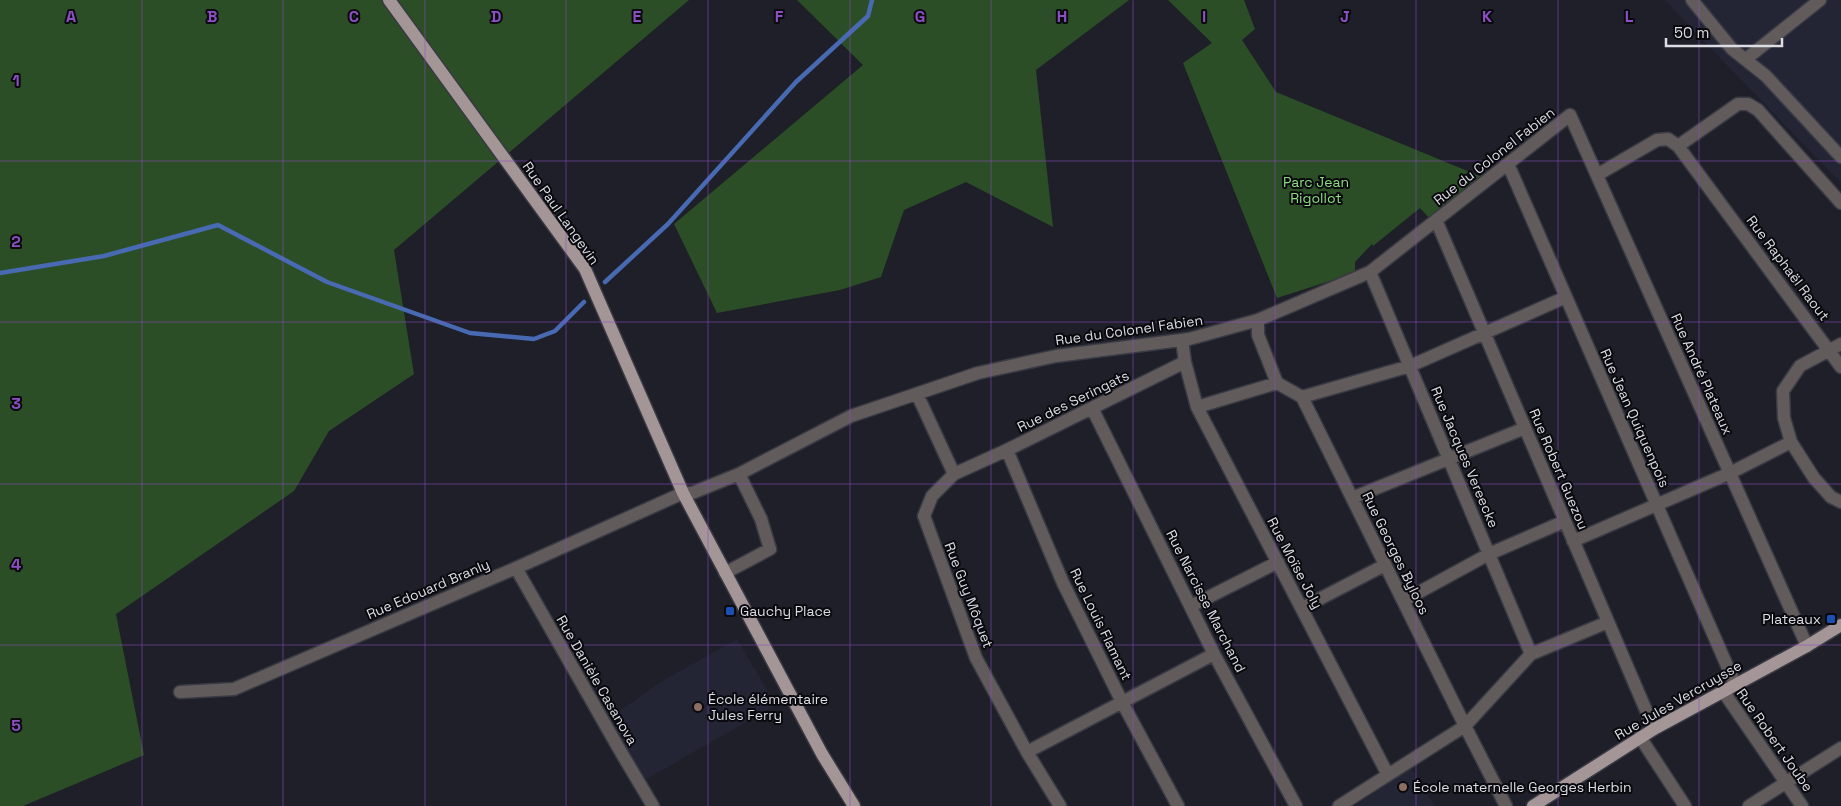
<svg xmlns="http://www.w3.org/2000/svg" width="1841" height="806" font-family="'Space Grotesk',sans-serif">
<style>
.built{fill:#232535}
.green{fill:#2b4e26}
.lines{fill:none;stroke-linecap:round;stroke-linejoin:round}
.stream{stroke:#486ab2;stroke-width:4.5}
.minor-casing{stroke:#393a43;stroke-width:15}
.major-casing{stroke:#393a43;stroke-width:15}
.minor{stroke:#625b5b;stroke-width:12}
.major{stroke:#a49696;stroke-width:12}
.grid{fill:none;stroke:#8e4fc6;stroke-width:1;stroke-opacity:0.55}
.transit-dot{fill:#1a4fb4;stroke:#09090e;stroke-width:2}
.education-dot{fill:#8d6e63;stroke:#09090e;stroke-width:2}
.labels{text-anchor:middle;stroke-width:4;stroke-linejoin:round;paint-order:stroke}
.street-label{font-size:14px;fill:#dcdde4;stroke:#09090e}
.park-label{font-size:14px;fill:#8cde81;stroke:#09090e}
.poi-label{font-size:14px;fill:#dcdde4;stroke:#09090e;text-anchor:start}
.grid-label{font-size:16px;text-anchor:middle;font-weight:bold;fill:#8e4fc6;stroke:#09090e;stroke-width:4;stroke-linejoin:round;paint-order:stroke}
</style>
<rect width="100%" height="100%" fill="#1e1f29"/>
<!-- built -->
<path class="built" d="M1665,0h176v183l-151,-156z
M737,639l39,66 -131,75 -30,-51 2,-3 -8,-11 12,-5 38,-27z
M1411,768l24,38h-80z"/>
<!-- green -->
<path class="green" d="M0,0h689l-295,250 20,124 -85,57 -35,60 -178,123 28,141 -121,51h-23z
M797,0h332l-93,70 17,157 -87,-45 -62,28 -23,67 -41,13 -123,23 -43,-89 189,-159z
M1168,0h76l11,29 -13,11 34,52 206,85 -52,42 -10,-11 -47,38 -1,-2 -17,18v11l-78,25 -94,-235 29,-20z"/>
<g class="lines">
<!-- stream -->
<path class="stream" d="M0,273l104,-17 114,-31 109,57 143,51 64,6 21,-8 29,-29
M605,282l63,-58 128,-142 72,-66 4,-16"/>
<defs>
<path id="minor" d="M1692,0l40,49 34,27 75,81
M1746,59l74,-59
M1678,146l60,-42h10l10,6 83,93
M1508,164l227,520
M1597,175l60,-35 11,-1 10,7 163,221
M1436,220l218,509
M1370,272l161,382
M1258,320v15l19,48 25,14 163,329 41,80
M1841,344l-41,22 -17,25 1,27 7,24 23,36 17,19 10,5
M1185,362l12,45 191,368
M917,394l37,80
M1302,397l108,-31 156,-69
M1197,407l80,-24
M1092,408l122,246 82,152
M1007,450l56,133 59,119 56,104
M1352,498l173,-70
M1573,541l157,-68 61,-31
M516,568l106,186 31,52
M725,573l45,-24 -9,-30 -22,-45
M1403,601l86,-47 76,-33
M1191,606l87,-44
M1302,608l83,-43
M1723,691l79,115
M180,692l54,-3 282,-121 167,-75h9l47,-19 112,-58 127,-43 78,-17 133,-17 69,-19 112,-48 200,-157 237,531
M1640,737l45,69
M1027,752l187,-98
M1060,806l-33,-54 -51,-94 -52,-142 8,-20 22,-22 53,-24 178,-88 -3,-22
M1339,806l126,-80 66,-72 77,-32
M1749,806l92,-58"/>
<path id="major" d="M389,0l196,269 98,224 139,261 32,52
M1533,806l121,-77 153,-83 34,-21"/>
</defs>
<!-- minor casing -->
<use href="#minor" class="minor-casing"/>
<!-- major casing -->
<use href="#major" class="major-casing"/>
<!-- minor -->
<use href="#minor" class="minor"/>
<!-- major -->
<use href="#major" class="major"/>
</g>
<!-- grid -->
<path class="grid" d="M142,0v806M283,0v806M425,0v806M566,0v806M708,0v806M850,0v806M991,0v806M1133,0v806M1275,0v806M1416,0v806M1558,0v806M1699,0v806M0,161h1841M0,322h1841M0,484h1841M0,645h1841"/>
<!-- markers -->
<g class="transit-dot">
<rect x="725" y="606" width="10" height="10" rx="2.5"/>
<rect x="1826" y="614" width="10" height="10" rx="2.5"/>
</g>
<g class="education-dot">
<circle cx="698" cy="707" r="5"/>
<circle cx="1403" cy="787" r="5"/>
</g>
<g class="labels">
<!-- street labels -->
<g class="street-label">
<text transform="translate(1494 156) rotate(-38)" y="5">Rue du Colonel Fabien</text>
<text transform="translate(561 213) rotate(55)" y="5">Rue Paul Langevin</text>
<text transform="translate(1788 268) rotate(53)" y="5">Rue Raphaël Raout</text>
<text transform="translate(1129 330) rotate(-8)" y="5">Rue du Colonel Fabien</text>
<text transform="translate(1702 374) rotate(66)" y="5">Rue André Plateaux</text>
<text transform="translate(1073 401) rotate(-26)" y="5">Rue des Seringats</text>
<text transform="translate(1635 418) rotate(66)" y="5">Rue Jean Quiquenpois</text>
<text transform="translate(1465 457) rotate(67)" y="5">Rue Jacques Vereecke</text>
<text transform="translate(1559 469) rotate(67)" y="5">Rue Robert Guezou</text>
<text transform="translate(1396 553) rotate(64)" y="5">Rue Georges Byloos</text>
<text transform="translate(1295 563) rotate(62)" y="5">Rue Moïse Joly</text>
<text transform="translate(428 589) rotate(-23)" y="5">Rue Edouard Branly</text>
<text transform="translate(969 595) rotate(69)" y="5">Rue Guy Môquet</text>
<text transform="translate(1206 601) rotate(63)" y="5">Rue Narcisse Marchand</text>
<text transform="translate(1101 624) rotate(64)" y="5">Rue Louis Flamant</text>
<text transform="translate(597 680) rotate(60)" y="5">Rue Danièle Casanova</text>
<text transform="translate(1678 700) rotate(-30)" y="5">Rue Jules Vercruysse</text>
<text transform="translate(1775 740) rotate(55)" y="5">Rue Robert Joube</text>
</g>
<!-- park labels -->
<g class="park-label">
<text x="1316" y="187">Parc Jean<tspan x="1316" dy="16">Rigollot</tspan></text>
</g>
<!-- poi labels -->
<g class="poi-label">
<text x="740" y="616">Gauchy Place</text>
<text x="1821" y="624" text-anchor="end">Plateaux</text>
<text x="708" y="704">École élémentaire<tspan x="708" dy="16">Jules Ferry</tspan></text>
<text x="1413" y="792">École maternelle Georges Herbin</text>
</g>
</g>
<g class="grid-label">
<text x="71" y="22">A</text>
<text x="212" y="22">B</text>
<text x="354" y="22">C</text>
<text x="496" y="22">D</text>
<text x="637" y="22">E</text>
<text x="779" y="22">F</text>
<text x="920" y="22">G</text>
<text x="1062" y="22">H</text>
<text x="1204" y="22">I</text>
<text x="1345" y="22">J</text>
<text x="1487" y="22">K</text>
<text x="1629" y="22">L</text>
<text x="16" y="86">1</text>
<text x="16" y="247">2</text>
<text x="16" y="409">3</text>
<text x="16" y="570">4</text>
<text x="16" y="731">5</text>
</g>
<!-- scale -->
<path d="M1666 38v8h116v-8" fill="none" stroke="#dcdde4" stroke-width="2.5"/>
<text x="1674" y="38" font-size="15" fill="#dcdde4" stroke="#09090e" stroke-width="4" paint-order="stroke">50 m</text>
</svg>
